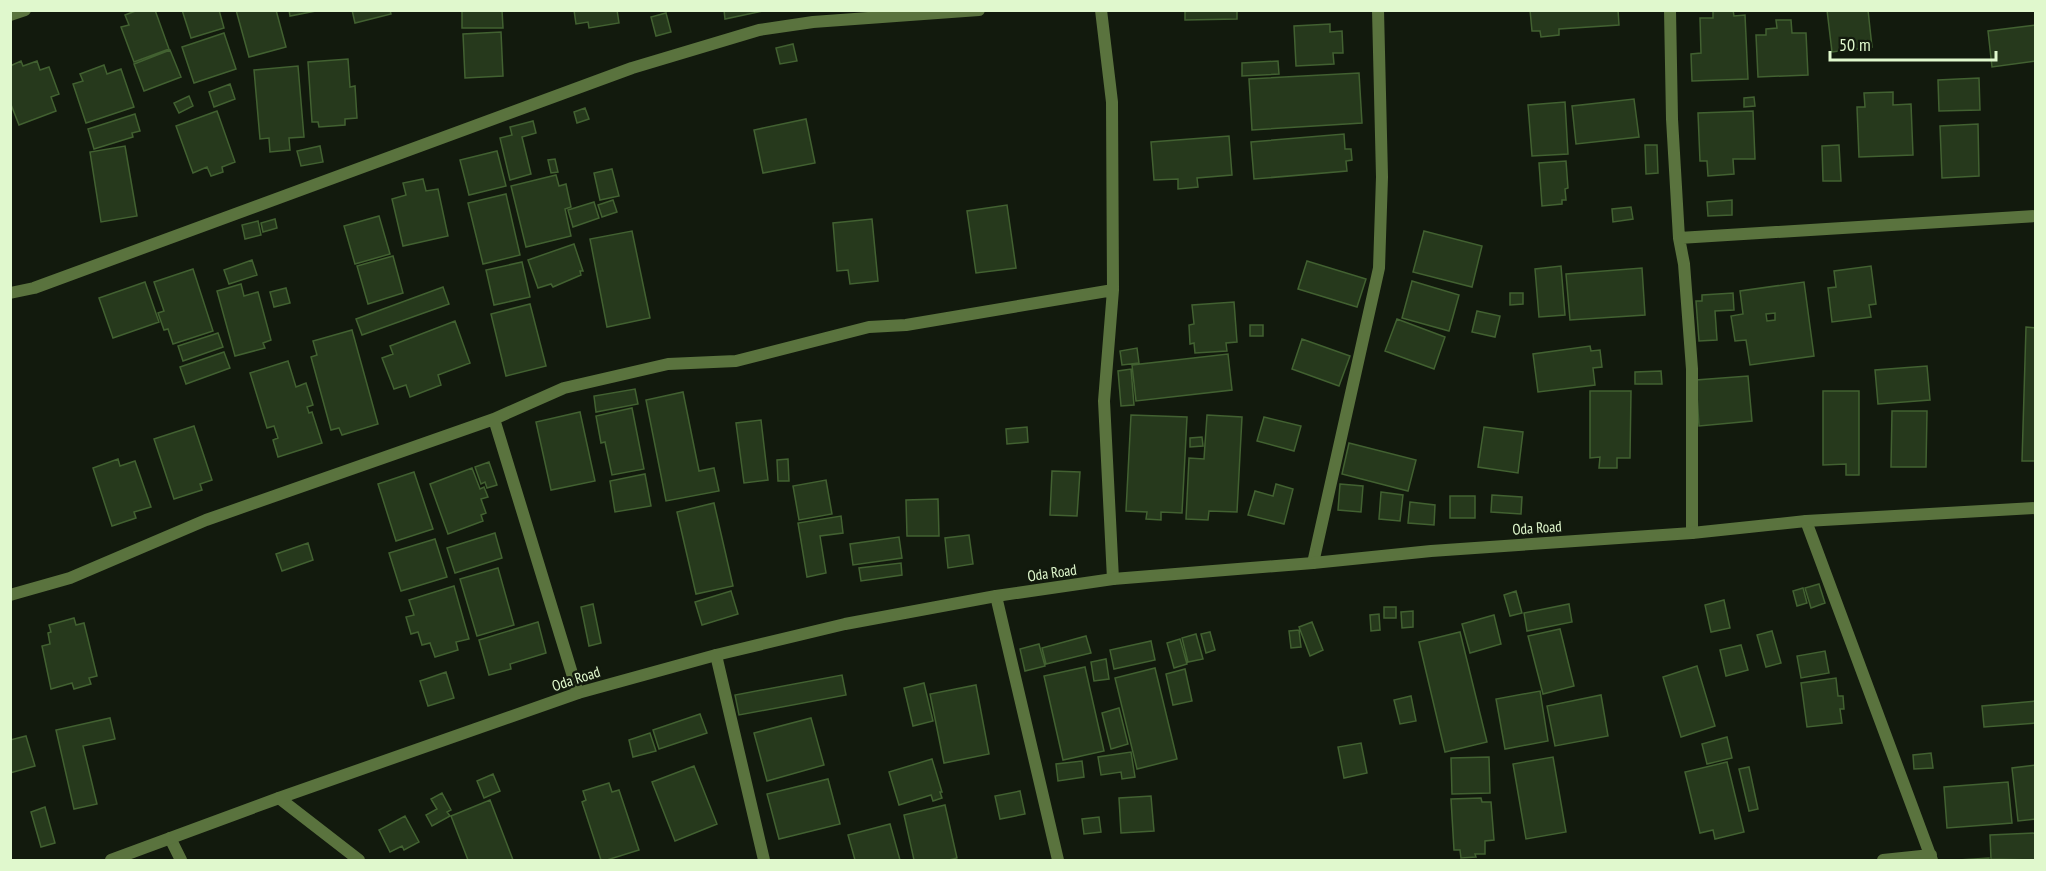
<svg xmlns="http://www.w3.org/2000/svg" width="2046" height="871" font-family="'PT Sans Narrow',sans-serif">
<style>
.building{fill:#26391c;stroke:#426131;stroke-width:1.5;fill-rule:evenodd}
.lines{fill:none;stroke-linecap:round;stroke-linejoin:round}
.minor{stroke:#5a733e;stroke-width:12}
.tertiary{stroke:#5a733e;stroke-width:12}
.labels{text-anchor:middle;stroke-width:5;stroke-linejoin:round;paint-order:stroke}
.street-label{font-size:15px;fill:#e0f8cd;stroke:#121a0d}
</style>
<rect width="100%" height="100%" fill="#121a0d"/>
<!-- building -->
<path class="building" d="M138,10h17l14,39 -35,13 -13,-35 8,-2 -4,-10z
M182,10h37l5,18 -33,10z
M236,10h40l10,37 -37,10z
M289,10h32l-31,6z
M352,10h38l1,4 -36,9z
M462,10h40l1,18h-41z
M574,10h43l2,13 -30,5 -1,-6 -12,2z
M724,10h43l-42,9z
M1185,10h52v9l-52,1z
M1530,10h88l1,15 -60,4v6l-18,2 -1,-6h-8z
M1713,10h20l1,6 11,-1 3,64 -56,2 -1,-27 10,-1 -1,-35h13z
M1827,10h41l4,37 -40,5z
M666,13l5,19 -15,4 -5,-19z
M1776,20h15l1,13h14l2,42 -50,2 -2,-42h10v-6l11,-1z
M1330,24v8l12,-1 1,22h-10l1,11 -38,2 -2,-40z
M2036,25v36l-44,6 -4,-36z
M501,32l2,44 -38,2 -2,-44z
M224,33l12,36 -42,14 -12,-36z
M793,44l4,17 -17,3 -4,-16z
M170,50l11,27 -37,14 -10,-27z
M348,59l2,28 5,-1 2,32 -12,1v6l-26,2 -1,-5h-6l-4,-60z
M21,61l2,5 14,-5 3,9 9,-3 10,27 -8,3 5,14 -37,14 -9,-23v-36z
M1278,61l1,13 -37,2v-13z
M104,65l3,9 14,-5 13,38 -48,16 -13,-39 10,-3 -3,-7z
M298,66l6,71 -15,1 1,12 -20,2 -1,-14 -9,1 -6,-69z
M1359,73l3,50 -110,7 -3,-51z
M1979,78l1,32 -41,1 -1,-31z
M230,84l5,15 -21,8 -5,-15z
M1893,92v13l18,-1 2,51 -54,2 -2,-50h8l-1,-14z
M189,96l4,10 -14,7 -5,-10z
M1754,97l1,9 -11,1v-9z
M1634,99l5,38 -63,7 -4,-38z
M1565,102l3,52 -36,2 -4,-51z
M585,108l4,11 -12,4 -3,-11z
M217,111l18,51 -13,5 1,5 -12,4 -4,-9 -14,6 -17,-47z
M1753,111l2,48h-22l1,15 -26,2 -1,-15h-7l-2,-48z
M135,114l5,17 -8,2 1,4 -39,12 -6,-20z
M806,119l9,44 -52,10 -9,-43z
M533,121l3,12 -14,4 9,37 -21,6 -10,-42 12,-3 -2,-8z
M1978,124l1,52 -37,2 -2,-52z
M1344,134l1,15h6l1,11 -6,1 1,10 -93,8 -3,-37z
M1229,136l3,39 -35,3 1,9 -20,2v-10l-24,1 -3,-38z
M1645,145h12l1,28 -12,1z
M1839,145l2,36h-18l-1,-35z
M125,146l12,70 -36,6 -11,-70z
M320,146l3,16 -22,4 -4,-15z
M497,151l9,35 -37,9 -9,-35z
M555,159l3,13 -7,1 -3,-13z
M1566,161l2,27 -3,1 1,11h-4v4l-20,2 -3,-43z
M612,169l7,27 -19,4 -6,-27z
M556,175l3,11 7,-2 5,23 -6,2 6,27 -45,11 -15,-61z
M423,179l3,12 12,-2 10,47 -45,10 -11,-47 14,-4 -3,-12z
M506,194l14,61 -37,9 -15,-61z
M613,200l4,12 -15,5 -4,-12z
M1732,200v15l-24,1 -1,-14z
M594,202l5,16 -26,9 -5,-17z
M1007,205l9,63 -40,5 -9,-62z
M1631,207l2,12 -20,3 -1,-13z
M379,216l11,38 -35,10 -11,-38z
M275,219l2,9 -14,4 -2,-9z
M872,219l6,62 -28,3 -2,-14 -11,1 -4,-48z
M258,221l3,14 -16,4 -3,-14z
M632,231l18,87 -43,9 -17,-88z
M1424,231l58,15 -10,41 -59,-15z
M574,244l9,27h-3l1,4 -28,12 -2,-3 -13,4 -10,-28z
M393,256l10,37 -35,11 -11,-38z
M252,260l5,15 -28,9 -5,-14z
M1307,261l59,18 -9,28 -59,-18z
M522,262l8,35 -36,8 -8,-35z
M1561,266l4,49 -26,2 -4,-48z
M1871,266l5,38 -7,1 2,12 -39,5 -4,-34 8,-1 -2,-16z
M1642,268l3,47 -75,5 -4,-46z
M193,269l20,62 -40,13 -5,-15 -4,1 -6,-17 6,-2 -10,-29z
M1412,281l47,14 -10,36 -47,-13z
M145,282l14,40 -46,16 -14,-40z
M1804,282l10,74 -64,9 -4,-25 -11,1 -4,-25 12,-2 -3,-23zM1775,313v7l-8,1 -1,-7z
M241,284l3,12 14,-4 13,48 -8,3 2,5 -30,8 -18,-65z
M443,287l6,17 -87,31 -6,-16z
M286,288l4,15 -16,4 -4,-15z
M1510,293h13v11l-13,1z
M1733,293l1,17 -19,1 2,29 -18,1 -3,-40h6v-6z
M1234,302l3,40 -11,1 1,8 -32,2 -1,-10 -4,1 -1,-19 5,-1 -2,-19z
M530,304l16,62 -40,10 -15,-62z
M1477,311l23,5 -5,21 -23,-5z
M1397,319l48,18 -11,32 -49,-18z
M455,321l15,42 -32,12 3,10 -31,12 -4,-12 -12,4 -12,-31 11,-4 -3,-8z
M1250,325h13v11h-13z
M2026,327l10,1v133h-14z
M352,330l26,94 -36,11 -3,-7 -8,2 -20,-73 6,-2 -4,-14z
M218,333l5,14 -40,14 -5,-15z
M1302,339l48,17 -11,30 -47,-17z
M1590,346l1,5 9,-1 2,17 -9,1 2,17 -57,7 -5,-38z
M1137,348l2,15 -17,2 -2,-14z
M224,352l6,16 -44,16 -6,-17z
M1228,354l4,36 -96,11 -4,-36z
M288,361l8,26 10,-4 7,22 -6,2 2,6 3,-1 10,31 -44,14 -5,-17 5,-2 -4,-12 -7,2 -17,-55z
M1927,366l3,34 -52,4 -3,-34z
M1131,369l3,36 -13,1 -3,-35z
M1661,371l1,13h-27v-12z
M1748,376l4,45 -53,5 -3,-46z
M635,389l3,15 -42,8 -2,-16z
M1590,391h41l-1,67h-13v10h-18l1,-11 -10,1z
M1823,391h36v84h-13v-11l-23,1z
M683,392l16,79 15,-3 5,23 -53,10 -20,-101z
M632,408l12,61 -32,6 -7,-33 -4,1 -5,-27z
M1892,411h35l-1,56h-35z
M580,412l15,69 -44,9 -15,-68z
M1131,415l56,2 -5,96 -21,-1v8l-15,-1 1,-7 -21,-1z
M1207,415l35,2 -5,95 -28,-1 -1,9 -22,-1 3,-61 15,1z
M1264,417l37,9 -7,25 -37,-10z
M761,420l7,60 -24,3 -8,-60z
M194,426l18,54 -12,4 2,6 -28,9 -20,-60z
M1027,427l1,15 -21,2 -1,-15z
M1484,427l39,5 -5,41 -40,-6z
M1202,437l1,9 -13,1v-9z
M1349,443l67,17 -8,31 -66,-17z
M118,459l2,7 15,-5 16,46 -17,5 2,6 -24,8 -19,-58z
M788,459l1,22h-11l-1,-21z
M489,462l8,23 -10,3 -2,-6 -4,2 -6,-17z
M472,468l8,21 4,-2 4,10 -7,2 5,14 -5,2 2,6 -35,13 -18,-50z
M1052,471l28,1 -3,44 -27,-1z
M414,472l19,57 -37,12 -18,-57z
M645,474l6,32 -36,6 -5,-31z
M826,480l6,34 -33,6 -6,-34z
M1276,484l17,5 -9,35 -36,-9 7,-24 18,5z
M1340,484l23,2 -2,26 -23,-2z
M1381,492l22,3 -3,26 -21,-2z
M1492,495l30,2 -1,17 -30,-2z
M1450,496h25v22h-25z
M938,499l1,37h-32l-1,-36z
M1410,502l25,3 -1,20 -26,-2z
M714,503l19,83 -37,8 -19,-82z
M841,516l2,17 -23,3 6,37 -19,4 -9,-54z
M495,533l7,25 -47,15 -8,-25z
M969,535l4,29 -25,4 -3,-30z
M899,537l3,21 -49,7 -3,-21z
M435,539l12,38 -46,14 -12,-38z
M308,543l5,17 -31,11 -6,-17z
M901,563l1,12 -41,6 -2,-13z
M498,568l16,57 -37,11 -17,-57z
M1819,584l6,19 -14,5 -6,-20z
M454,586l15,53 -13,3 2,8 -23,7 -5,-14 -8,2 -4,-13 -7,2 -5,-17 8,-2 -5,-15z
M1803,588l4,15 -10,3 -4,-15z
M731,591l7,23 -36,11 -7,-23z
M1516,591l6,22 -12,3 -6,-21z
M1724,600l6,28 -19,4 -6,-27z
M593,604l8,39 -12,3 -8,-39z
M1569,604l3,18 -45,9 -3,-18z
M1384,607h12v11h-12z
M1413,611v16l-11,1 -1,-16z
M1379,614l1,16 -9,1 -1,-16z
M1494,615l7,29 -31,9 -8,-29z
M74,618l2,7 8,-2 13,53 -8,2 2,6 -17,5 -2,-6 -21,6 -9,-43 8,-2 -2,-11 3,-1 -2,-7z
M538,622l8,31 -36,11 1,5 -22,6 -10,-35z
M1312,622l11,28 -13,6 -11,-29z
M1560,629l14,57 -31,8 -15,-58z
M1299,630l2,17 -10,1 -2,-17z
M1772,631l9,32 -15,4 -9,-32z
M1210,632l5,18 -9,3 -5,-19z
M1460,632l27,110 -42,10 -26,-110z
M1196,634l7,25 -15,3 -6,-24z
M1086,636l5,17 -45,11 -4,-16z
M1180,639l7,25 -13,4 -7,-25z
M1151,641l4,19 -41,9 -4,-19z
M1039,644l6,22 -20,5 -5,-22z
M1741,645l7,25 -22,6 -6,-26z
M1825,651l4,22 -28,5 -4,-22z
M1106,659l3,20 -15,2 -3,-19z
M1697,666l18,60 -34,11 -18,-60z
M1085,667l19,84 -41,9 -19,-84z
M1155,668l22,91 -40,10 -22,-91z
M1185,669l7,32 -19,4 -7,-31z
M446,672l8,26 -26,8 -8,-25z
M842,675l4,20 -107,20 -4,-20z
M1836,678l2,18h5l1,13h-4l2,14 -35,4 -6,-44z
M924,683l9,38 -20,5 -9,-38z
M976,685l13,69 -45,9 -14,-69z
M1540,691l8,50 -43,8 -9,-50z
M1601,695l7,41 -53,10 -8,-40z
M1411,696l5,25 -16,3 -6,-24z
M2036,701v22l-52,4 -2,-21z
M1119,708l9,36 -17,5 -9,-36z
M700,714l7,19 -48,16 -6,-19z
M110,718l5,21 -32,7 14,58 -23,5 -18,-79z
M811,718l13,47 -57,16 -13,-48z
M650,733l6,18 -23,6 -4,-17z
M26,736l9,30 -25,7v-33z
M1727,737l5,21 -25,6 -5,-20z
M1361,743l6,30 -23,5 -6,-31z
M1131,752l4,25 -13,2 -1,-7 -20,3 -3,-18z
M1931,753l2,15 -19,1 -1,-14z
M1489,757l1,36 -38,1 -1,-36z
M1553,757l13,75 -40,7 -13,-75z
M932,759l10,33h-2l2,6 -9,3 -2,-6 -32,10 -10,-33z
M1082,761l2,16 -26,4 -2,-17z
M1727,762l17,70 -29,7 -2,-9 -13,3 -15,-61z
M2036,765v54l-18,2 -6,-53z
M694,766l23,58 -42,17 -23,-59z
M1749,767l9,42 -9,2 -10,-42z
M493,774l7,17 -16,7 -7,-17z
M828,779l12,45 -61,15 -12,-45z
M2008,782l4,41 -65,5 -3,-41z
M609,783l3,9 7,-2 20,60 -32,10h-6l-19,-58 4,-2 -3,-9z
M1020,791l5,23 -25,5 -5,-23z
M442,793l9,17 -4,2 3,4 -18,10 -6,-11 11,-6 -6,-10z
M1151,796l3,35 -33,2 -2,-35z
M1481,798l1,4h9l3,38 -9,1v13h-10l1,3 -15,1 -1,-8h-6l-3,-51z
M490,800l23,60h-45l-17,-44z
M945,805l12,53 -8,2h-35l-10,-45z
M45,807l10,36 -14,4 -10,-35z
M405,816l14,26 -15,8 -2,-4 -12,6 -11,-22z
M1099,817l2,15 -17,2 -2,-15z
M890,824l10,36h-45l-7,-25z
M2036,833v27l-45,-1 -1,-24z
M1989,858v2h-31z"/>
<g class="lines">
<!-- minor -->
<path class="minor" d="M1101,10l11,92 1,188 -9,111 9,178
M1670,10l2,109 7,119 5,26 8,105v164
M10,15l15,-5
M1679,238l357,-22
M10,293l24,-5 598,-220 127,-38 54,-8 166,-12
M494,419l84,274
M1806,521l126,339
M1313,563l66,-295 3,-91 -4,-167
M10,595l60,-17 136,-58 288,-101 70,-31 104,-24 68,-3 133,-34 37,-2 207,-35
M996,596l62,264
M716,655l48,205
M279,798l80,62
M170,838l11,22
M1883,860l48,-5"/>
<!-- tertiary -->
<path class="tertiary" d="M111,860l168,-62 299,-105 138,-38 129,-31 151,-28 117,-17 200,-16 118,-12 261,-18 114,-12 230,-13"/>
</g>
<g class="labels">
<!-- street labels -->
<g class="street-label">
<text transform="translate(1537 528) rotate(-4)" y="5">Oda Road</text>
<text transform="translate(1052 573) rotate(-8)" y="5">Oda Road</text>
<text transform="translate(576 679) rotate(-18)" y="5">Oda Road</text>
</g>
</g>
<!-- border -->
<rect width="2046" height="871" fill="none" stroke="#e0f8cd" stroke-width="24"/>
<!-- scale -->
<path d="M1830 51v9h166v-9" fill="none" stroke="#e0f8cd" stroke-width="3"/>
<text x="1839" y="51" font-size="18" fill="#e0f8cd" stroke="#121a0d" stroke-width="4.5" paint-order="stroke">50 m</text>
</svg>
